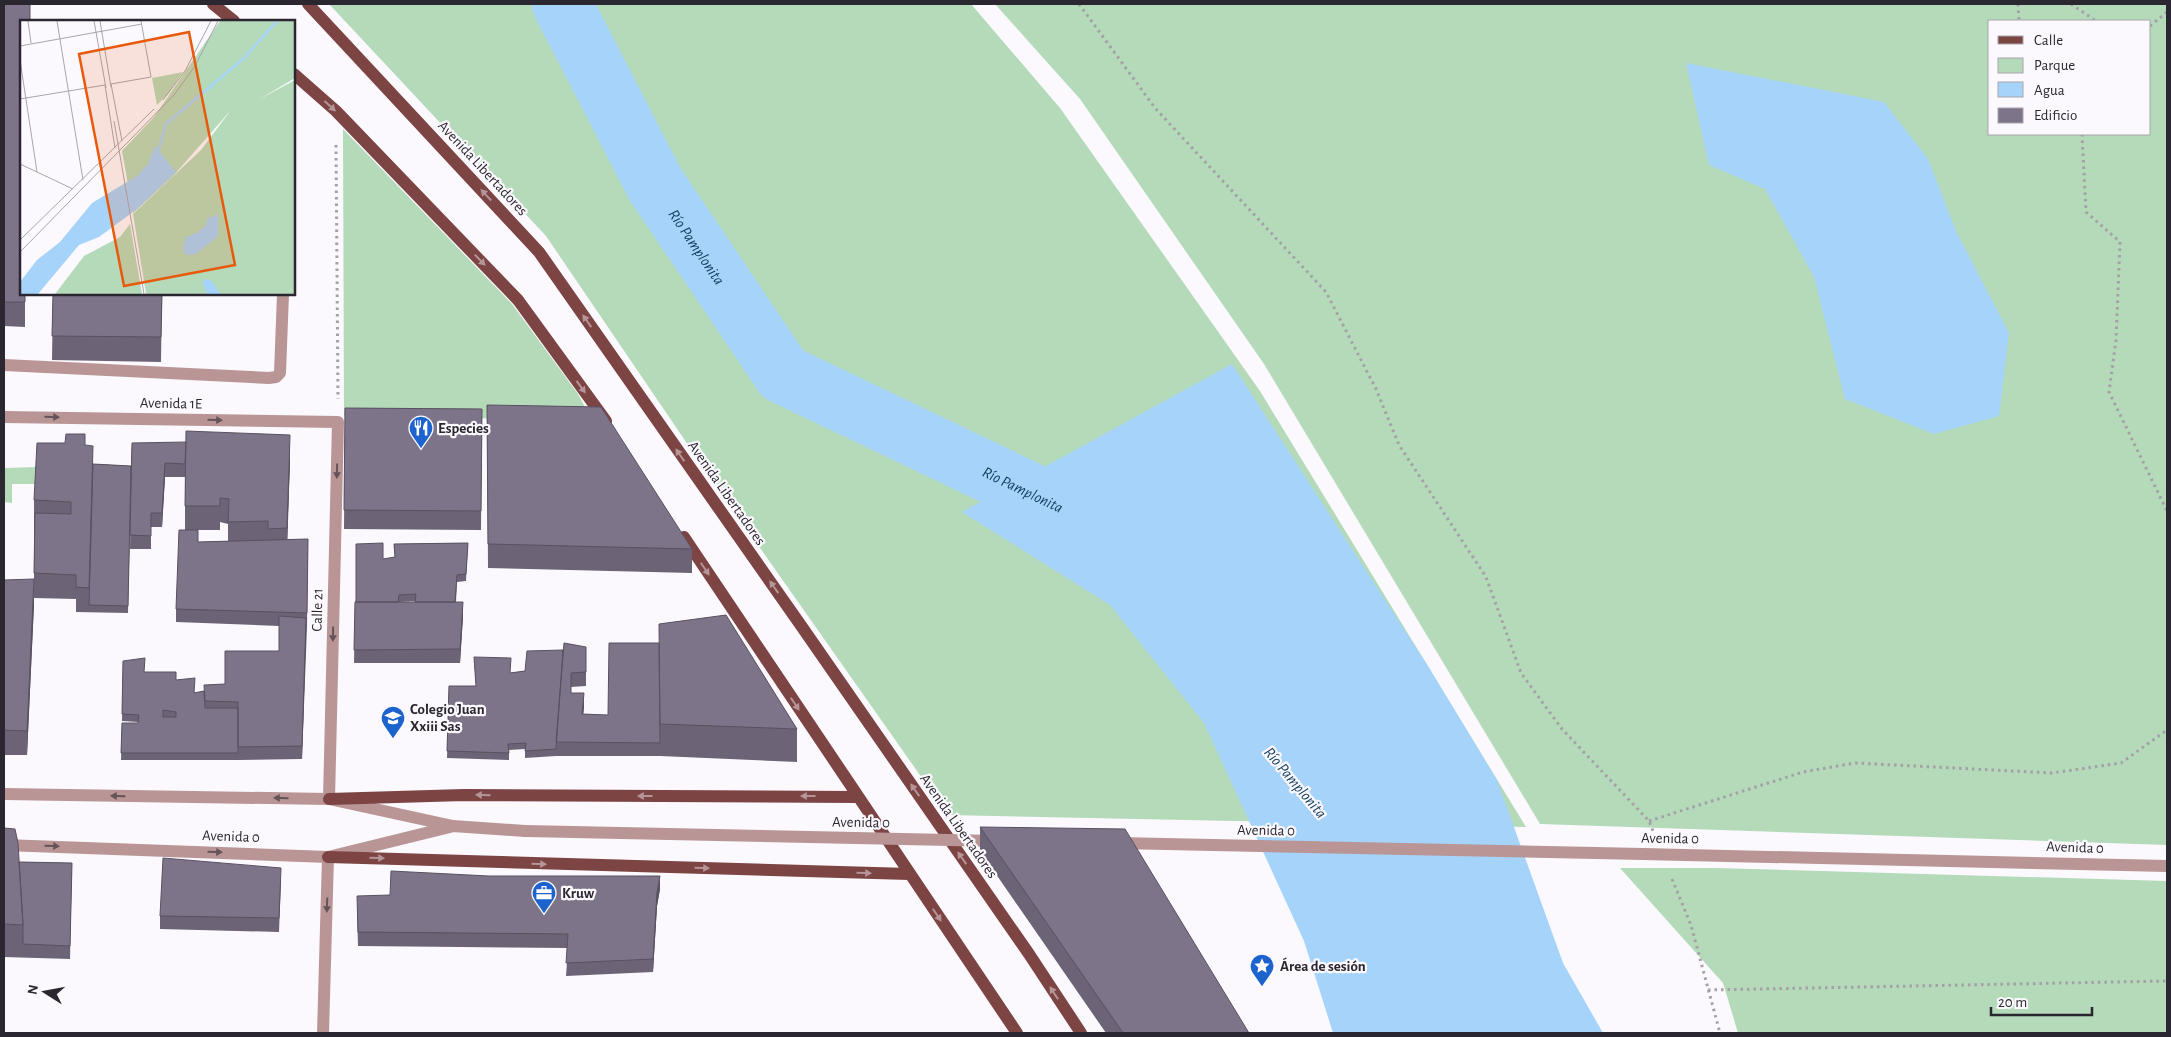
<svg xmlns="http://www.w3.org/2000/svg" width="2171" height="1037" font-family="'Alegreya Sans',sans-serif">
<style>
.green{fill:#b4dab9;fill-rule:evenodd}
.water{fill:#a6d3fa}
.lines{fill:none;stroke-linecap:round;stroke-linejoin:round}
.river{stroke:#a6d3fa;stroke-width:60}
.path{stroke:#a3a0a7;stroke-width:3;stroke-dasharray:2.5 4;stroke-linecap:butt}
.service{stroke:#b99695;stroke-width:12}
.minor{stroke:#b99695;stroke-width:12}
.tertiary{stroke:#b99695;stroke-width:12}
.primary{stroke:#7d4444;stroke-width:12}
.tertiary-bridge{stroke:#b99695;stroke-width:12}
.wall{fill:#6c6476;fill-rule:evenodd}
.shaded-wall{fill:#585160}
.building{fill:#7e7489;stroke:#585160;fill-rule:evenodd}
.oneway{fill:#b69598}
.oneway2{fill:#645358}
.labels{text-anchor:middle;stroke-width:4.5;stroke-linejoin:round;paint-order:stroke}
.street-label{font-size:15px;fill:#2b2730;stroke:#fbf9fe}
.poi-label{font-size:15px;font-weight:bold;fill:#2b2730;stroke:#fbf9fe;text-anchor:start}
.water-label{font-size:16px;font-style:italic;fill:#164060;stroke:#fbf9fe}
.inset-river{fill:none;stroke:#a6d3fa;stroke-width:2.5}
.inset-road{fill:none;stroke:#a8a5ac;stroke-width:1}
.view{fill:#e8590c;fill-opacity:0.15;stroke:#e8590c;stroke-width:2.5}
.inset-edge{fill:none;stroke:#2b2730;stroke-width:2.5}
</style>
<rect width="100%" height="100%" fill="#fbf9fe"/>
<!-- green -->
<path class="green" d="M329,4h642l89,104 200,283 266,436 -578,-12 -247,-351 -155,-228z
M995,4h1172v841l-627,-21 -276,-460 -184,-265zM1990,21h160v113h-160z
M343,129l169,175 66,90 14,26 -248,-4z
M37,467l-1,17h-24v19l-8,-1v-34z
M1620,868h96l451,13v152h-429l-15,-50z"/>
<!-- water -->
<path class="water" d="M1686,63l198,39 44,57 28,72 53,102 -10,83 -65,18 -89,-35 -31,-122 -49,-88 -56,-24z
M1232,364l196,302 69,114 66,183 40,70h-270l-29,-92 -100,-218 -94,-118 -148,-93z"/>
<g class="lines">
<!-- river -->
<path class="river" id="s1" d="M562,4l93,180 128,190 288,138 11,14"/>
<!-- path -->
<path class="path" d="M1079,4l76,104 171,184 50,97 23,56 87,132 35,96 41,56 87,92 4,10
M2018,4l1,17
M2071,4l25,17
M2150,26l17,-14
M2082,134l4,78 34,30 -4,98 -7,52 58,119
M336,145l2,254
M1649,821l154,-49 52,-9 197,10 69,-10 46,-33
M1672,879l19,46 29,108
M1708,990l459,-9"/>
<!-- service -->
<path class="service" d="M4,365l265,13 7,-1 4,-4 3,-79"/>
<!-- minor -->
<path class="minor" d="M4,417l334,5 -9,377
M323,1033l5,-176"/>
<!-- tertiary -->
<path class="tertiary" d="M4,794l325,5 124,27 72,5
M4,845l324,12 122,-30
M1643,854l524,12"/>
<!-- primary -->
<path class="primary" d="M213,4l21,17
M308,4l231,248 263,375 227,327 52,79
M294,74l42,37 182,189 88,121
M684,537l333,496
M329,799l135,-4 393,2
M328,857l581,17"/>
<!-- tertiary-bridge -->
<path class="tertiary-bridge" d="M525,831l471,10
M1118,843l525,11"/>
</g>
<!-- wall -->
<path class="wall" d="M4,4l21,290v33l-21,-1z
M53,294h109l-1,68 -109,-2z
M487,405l205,144v24l-204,-5z
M345,408l137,1 -1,121 -137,-1z
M132,443l158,17 -3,80 21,-1 -1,88 -5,132 -64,1h-117l1,-37h16v-1l-16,-1 1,-60 21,11 32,8 18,13 10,-2 21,-7 54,-33v-25l-103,-4v-13l9,-79v-53h-20l-3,50h-11v22h-21l1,-70 -3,134 -52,-1v-13l-42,-1v-98l51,-55 8,19 38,2zM220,522l8,2v17l-30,1v-12h22z
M468,543l-2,38 -9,1 -1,20 7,14 -3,47h-106l1,-61 28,-43 12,-2 -1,-13zM416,601l-1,1h-16z
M4,580l30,24 -7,151h-23z
M586,647v39l-15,1v6l13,14 -1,7 214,15v33l-137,-6h-104l-31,2v-9l-16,1v10l-62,-2 2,-72h27l-2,-29 37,16 14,-2 38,-21z
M980,827l269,206h-143l-126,-182z
M4,828l15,34 53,1 -2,96 -66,-2z
M281,881l-2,51 -119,-3v-13z
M660,889l-3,17 -4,66 -87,4 2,-28 -210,-2 -1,-36z"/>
<!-- shaded-wall -->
<path class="shaded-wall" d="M290,435v25l-3,93v-25z
M165,463v14l-3,50v-14z
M34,579v25l-7,151v-24z
M463,602v14l-3,47v-14z
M306,618v13l-4,128v-13z
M584,693v14l-2,20v-13z
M660,876v13l-3,17 -4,66v-13l4,-67z"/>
<!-- building -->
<path class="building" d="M4,4h26v17h-9v273h4v8h-21z
M53,294h109l-1,43 -109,-1z
M487,405l114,2 91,142 -204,-5z
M345,408l137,1 -1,102 -137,-1z
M186,431l104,4 -3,93 -19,1v-8l-40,1 1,-23 -9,-1v8h-35z
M66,434h19v11l8,1 -4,142 -13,-1v-12l-42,-2 1,-60 36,1v-12l-37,-2 3,-57h28z
M186,442l-1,22 -20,-1 -3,50h-11v23l-21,-1 2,-92z
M93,464l38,2 -3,140 -39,-1z
M179,530h19v12l110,-3 -1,74 -131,-4z
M383,543v16l12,-2 -1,-13 74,-1 -2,31 -9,1 -2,27h-40l1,-8 -17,1 -1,7h-42v-58z
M34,579l-7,152 -23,-1v-150z
M355,602h108l-3,47 -106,1z
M726,615l71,114 -137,-5 -1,-100z
M279,616l27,2 -4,128 -64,1v-45l-33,-1 -1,-16 21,-1v-33h54z
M564,643l22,4v25l-15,1v20h13l-2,21 26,1 1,-72h50l1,100 -104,-1z
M563,650l-7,99 -31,2 1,-8 -18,1 1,9 -62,-2 2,-65h27l-2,-29 37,1 -1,15 15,-2 2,-20z
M145,658l-1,14h32v8l19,-2 -1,15 10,-2 1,17h33v45h-117l1,-30h16l1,-8 -17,-1 1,-53zM163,710l13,2v5h-13z
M980,827l145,2 124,204h-126z
M4,828l11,1 3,14 5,82 -19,-1z
M163,858l118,10 -2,50 -119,-2z
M19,862l53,1 -2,83 -47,-2v-19z
M391,871l98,5h171l-3,16 -4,67 -87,4 2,-29 -210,-2 -1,-36 33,-1z"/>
<!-- one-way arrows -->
<defs><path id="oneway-solid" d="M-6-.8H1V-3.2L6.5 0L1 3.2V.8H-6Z" transform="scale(1.25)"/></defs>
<g class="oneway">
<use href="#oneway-solid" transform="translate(330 106) rotate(42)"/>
<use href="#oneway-solid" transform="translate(486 195) rotate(-133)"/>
<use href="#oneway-solid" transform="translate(480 260) rotate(46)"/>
<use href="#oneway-solid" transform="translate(587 321) rotate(-125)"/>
<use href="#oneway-solid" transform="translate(581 387) rotate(54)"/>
<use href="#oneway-solid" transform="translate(680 455) rotate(-125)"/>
<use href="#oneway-solid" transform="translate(705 569) rotate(56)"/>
<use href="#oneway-solid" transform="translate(774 587) rotate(-125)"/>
<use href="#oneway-solid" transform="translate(795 704) rotate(56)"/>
<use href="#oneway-solid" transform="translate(915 790) rotate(-125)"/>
<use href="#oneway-solid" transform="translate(483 795) rotate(-179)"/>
<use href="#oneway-solid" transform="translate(645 796) rotate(-180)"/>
<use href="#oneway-solid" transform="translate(808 796) rotate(-180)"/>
<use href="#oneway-solid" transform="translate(377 858) rotate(2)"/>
<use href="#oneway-solid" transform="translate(962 858) rotate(-125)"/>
<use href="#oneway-solid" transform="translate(539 864) rotate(2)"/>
<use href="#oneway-solid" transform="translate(702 868) rotate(2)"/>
<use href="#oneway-solid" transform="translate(864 873) rotate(2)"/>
<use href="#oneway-solid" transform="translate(937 915) rotate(56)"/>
<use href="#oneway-solid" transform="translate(1054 993) rotate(-123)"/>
</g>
<g class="oneway2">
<use href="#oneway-solid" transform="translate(52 417) rotate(1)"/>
<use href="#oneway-solid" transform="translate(215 420) rotate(1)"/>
<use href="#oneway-solid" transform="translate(337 471) rotate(91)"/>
<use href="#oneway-solid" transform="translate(333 634) rotate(91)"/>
<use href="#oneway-solid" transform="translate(118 796) rotate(-179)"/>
<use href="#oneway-solid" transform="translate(281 798) rotate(-179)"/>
<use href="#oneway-solid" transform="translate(52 846) rotate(2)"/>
<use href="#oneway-solid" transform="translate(215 852) rotate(2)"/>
<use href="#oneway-solid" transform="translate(327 905) rotate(92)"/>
</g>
<!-- icons -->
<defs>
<symbol id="restaurant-pin" viewBox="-11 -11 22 30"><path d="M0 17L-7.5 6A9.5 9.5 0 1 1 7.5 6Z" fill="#1c63ce" stroke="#fbf9fe"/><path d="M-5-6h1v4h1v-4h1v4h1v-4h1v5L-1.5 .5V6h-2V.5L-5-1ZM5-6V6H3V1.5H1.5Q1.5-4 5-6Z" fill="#fff"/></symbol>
<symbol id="school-pin" viewBox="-11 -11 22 30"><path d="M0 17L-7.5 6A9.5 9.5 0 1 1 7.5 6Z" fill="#1c63ce" stroke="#fbf9fe"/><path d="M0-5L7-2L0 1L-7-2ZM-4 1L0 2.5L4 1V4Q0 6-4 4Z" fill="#fff"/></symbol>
<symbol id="office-pin" viewBox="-11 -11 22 30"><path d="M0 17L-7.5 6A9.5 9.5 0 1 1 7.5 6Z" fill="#1c63ce" stroke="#fbf9fe"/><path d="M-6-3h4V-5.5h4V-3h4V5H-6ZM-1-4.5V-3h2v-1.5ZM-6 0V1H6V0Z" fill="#fff"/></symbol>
<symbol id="sight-pin" viewBox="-11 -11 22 30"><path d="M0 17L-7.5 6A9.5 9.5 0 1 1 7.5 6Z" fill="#1c63ce" stroke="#fbf9fe"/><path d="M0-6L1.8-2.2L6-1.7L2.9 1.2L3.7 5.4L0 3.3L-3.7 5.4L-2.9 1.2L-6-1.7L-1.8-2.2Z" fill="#fff"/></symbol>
</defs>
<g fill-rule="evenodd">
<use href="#restaurant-pin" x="407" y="414" width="28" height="38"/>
<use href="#school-pin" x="379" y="704" width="28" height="38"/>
<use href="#office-pin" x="530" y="879" width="28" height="38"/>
<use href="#sight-pin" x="1248" y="952" width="28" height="38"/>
</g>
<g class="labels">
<!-- street labels -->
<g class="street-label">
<text transform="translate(483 168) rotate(47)" y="5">Avenida Libertadores</text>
<text transform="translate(171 403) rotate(1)" y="5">Avenida 1E</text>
<text transform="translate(727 493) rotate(55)" y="5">Avenida Libertadores</text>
<text transform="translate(317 610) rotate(-89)" y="5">Calle 21</text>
<text transform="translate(861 822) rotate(1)" y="5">Avenida 0</text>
<text transform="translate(959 826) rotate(55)" y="5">Avenida Libertadores</text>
<text transform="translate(1266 830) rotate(1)" y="5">Avenida 0</text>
<text transform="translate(231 836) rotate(2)" y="5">Avenida 0</text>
<text transform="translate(1670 838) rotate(1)" y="5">Avenida 0</text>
<text transform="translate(2075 847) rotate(2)" y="5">Avenida 0</text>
</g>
<!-- poi labels -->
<g class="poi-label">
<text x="438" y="433">Especies</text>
<text x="410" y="714">Colegio Juan<tspan x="410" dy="17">Xxiii Sas</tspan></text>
<text x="562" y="898">Kruw</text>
<text x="1280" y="971">Área de sesión</text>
</g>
<!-- water labels -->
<g class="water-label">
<text dy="6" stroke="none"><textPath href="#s1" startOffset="278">Río Pamplonita</textPath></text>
<text dy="6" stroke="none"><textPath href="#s1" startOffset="698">Río Pamplonita</textPath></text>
<text transform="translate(1296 782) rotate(50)" y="6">Río Pamplonita</text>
</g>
</g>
<!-- overview -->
<g transform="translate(20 20)">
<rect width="275" height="275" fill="#fbf9fe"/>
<path d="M200,1h75v57l-37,22 37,-20v214h-149l-13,-80 68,-64 30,-40 -57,65 -41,38 -11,-62 32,-34zM163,52l-15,22 -11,11 -5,-27zM110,204l12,70h-87l29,-38 36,-19z" fill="#b4dab9"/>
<path d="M135,126l21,26 -39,37 -38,28 -20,8 -41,49h-18v-12l17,-22 23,-18 32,-39 45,-27 11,-12zM198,194v22l-22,18 -10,1 -3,-7 2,-10 13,-6 8,-7 1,-6zM186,259l6,2 8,13h-13l-5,-12z" fill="#a6d3fa"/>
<path class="inset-river" d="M136,139l10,-35 77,-65 34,-38"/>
<path class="inset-road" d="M8,1l3,22M37,1l26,159M74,1l12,67M80,1l11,66M0,26l122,-22M0,40l17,112M91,64l40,-7 -10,-56M91,64l11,57M85,65l10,63M0,79l85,-14M143,80l22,-29 26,-50M94,101l30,173M0,144l53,25M0,220l134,-131M0,232l154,-157 21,-29 23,-45"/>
<path class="view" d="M169,12l46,233 -111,21 -45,-232z"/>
<rect width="275" height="275" class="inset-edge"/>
</g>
<!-- border -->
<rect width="2171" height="1037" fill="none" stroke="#2b2730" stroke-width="10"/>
<!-- legend -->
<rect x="1988" y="20" width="162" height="115" fill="#fbf9fe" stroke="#a8a5ac"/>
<rect x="1998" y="36" width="25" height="8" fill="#7d4444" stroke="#a8a5ac"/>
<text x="2034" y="45" font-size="15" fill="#2b2730">Calle</text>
<rect x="1998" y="58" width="25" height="15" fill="#b4dab9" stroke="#a8a5ac"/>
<text x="2034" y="70" font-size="15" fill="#2b2730">Parque</text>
<rect x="1998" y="82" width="25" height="15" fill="#a6d3fa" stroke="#a8a5ac"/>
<text x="2034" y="95" font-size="15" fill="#2b2730">Agua</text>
<rect x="1998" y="108" width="25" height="15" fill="#7e7489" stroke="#a8a5ac"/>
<text x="2034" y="120" font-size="15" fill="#2b2730">Edificio</text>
<!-- north arrow -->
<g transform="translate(45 992) rotate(281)" stroke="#fbf9fe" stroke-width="4" paint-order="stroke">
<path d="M0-4L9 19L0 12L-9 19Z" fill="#2b2730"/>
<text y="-8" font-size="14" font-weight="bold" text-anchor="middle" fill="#2b2730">N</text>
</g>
<!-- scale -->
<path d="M1991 1007v8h101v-8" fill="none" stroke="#2b2730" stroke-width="2.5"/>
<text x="1998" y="1007" font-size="15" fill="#2b2730" stroke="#fbf9fe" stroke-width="4" paint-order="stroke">20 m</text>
</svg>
